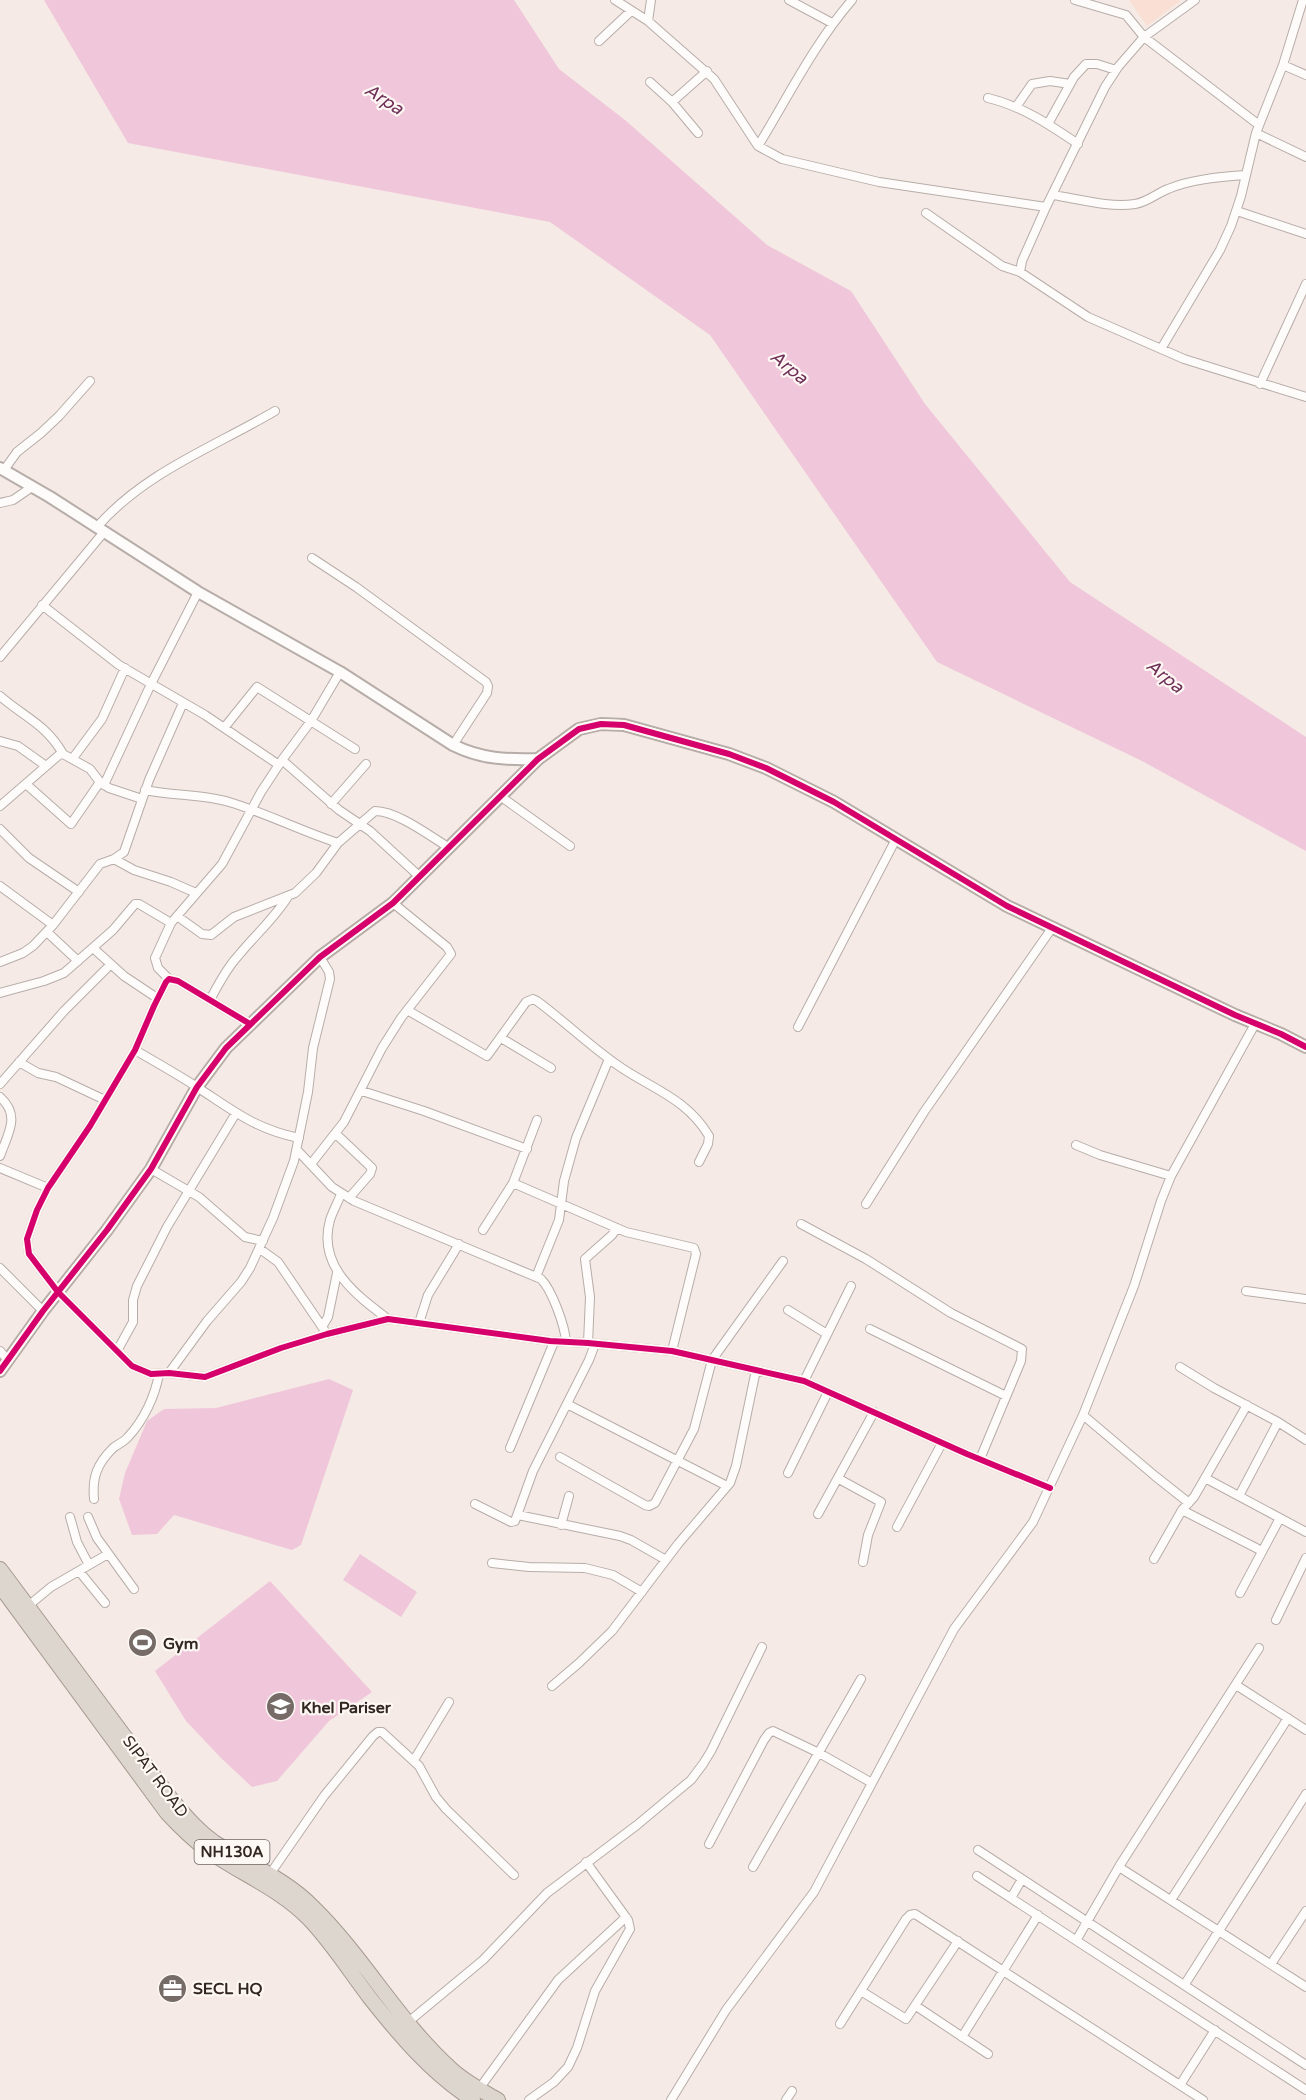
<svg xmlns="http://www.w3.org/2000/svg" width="1306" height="2100" font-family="'Varela Round',sans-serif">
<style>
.built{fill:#fae0d4}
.water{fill:#f0c7da}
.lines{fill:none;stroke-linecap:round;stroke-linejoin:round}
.minor-casing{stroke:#b7ada8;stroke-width:10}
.tertiary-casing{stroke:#b7ada8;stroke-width:14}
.trunk-casing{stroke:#a79b90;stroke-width:16}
.minor{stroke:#fefcfb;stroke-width:8}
.tertiary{stroke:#fefcfb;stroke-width:10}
.trunk{stroke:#dcd6cf;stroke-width:14}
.cycleway-casing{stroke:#fef8f5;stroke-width:10}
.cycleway{stroke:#d6006c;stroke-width:6}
.labels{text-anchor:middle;stroke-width:4.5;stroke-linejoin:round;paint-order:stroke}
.shield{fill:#fef8f5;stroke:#6f6561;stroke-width:1.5}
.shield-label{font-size:15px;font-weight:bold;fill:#322621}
.poi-label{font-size:16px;font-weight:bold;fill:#322621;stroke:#fef8f5;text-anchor:start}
.street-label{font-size:16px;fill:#322621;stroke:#fef8f5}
.water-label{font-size:18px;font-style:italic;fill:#703158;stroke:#fef8f5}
</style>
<rect width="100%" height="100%" fill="#f5eae5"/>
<!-- built -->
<path class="built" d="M1129,0h50l1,1 -33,25z"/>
<!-- water -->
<path class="water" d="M44,0h470l45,69 66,51 142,125 84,46 74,113 145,178 236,155v114l-164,-90 -205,-99 -227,-327 -160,-113 -422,-79z
M329,1379l24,11 -52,155 -9,5 -118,-35 -17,19 -25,1 -13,-36 6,-26 22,-52 17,-12 52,-1z
M360,1554l57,38 -16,25 -58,-37z
M270,1581l102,111 -43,29 -52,60 -25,6 -31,-29 -35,-37 -31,-50z"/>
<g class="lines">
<defs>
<path id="minor" d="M615,0l33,21
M651,0l-3,21 66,58 44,67 24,13 97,23 167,25
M789,0l43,23
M1075,0l51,15 18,22 115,88
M1195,0l-51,37 -26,30 -13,20 -59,120 -24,54 -2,11 68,45 96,42 122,38
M599,41l32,-30
M1283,65l23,10
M650,82l22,20 26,31
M988,98c34,8 62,27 90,46
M672,102l35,-31
M1016,107l16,-23 18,-3 20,3
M1048,124l26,-47 12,-13h11l19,6
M1256,133l50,24
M758,146c30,-49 56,-102 94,-146
M1053,195c26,4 56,13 82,9 13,-2 22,-11 33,-15 24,-10 52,-12 78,-14
M1237,211l69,23
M926,213l76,53 18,6
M1161,349l59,-99 11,-24 10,-30 15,-63 27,-68 20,-65
M1260,384l46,-100
M4,470l13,-18 24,-19 18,-17 31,-35
M0,503l13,-3 19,-13
M97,527c48,-55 117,-80 178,-116
M312,558l44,29 130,95 2,4 -1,7 -34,52
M42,605l77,60 86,50 74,50
M0,657l104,-125
M0,696c24,21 46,28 63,58
M224,728l33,-41 98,62
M0,741l18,5 28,20
M73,758l29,-39 23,-51
M282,760l57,50 31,21 49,45
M26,784l45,40 29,-42
M104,785l47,-101 47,-92
M145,790c28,6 57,4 84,12 37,11 72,29 109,41
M500,796l70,50
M331,804l35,-40
M0,806l59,-51 4,-1 27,15 10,13 9,6 33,11
M0,829l29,29 50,34
M114,859l20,11 37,12 25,11
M0,886l53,39
M177,916l25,18 9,1 23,-18 61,-24 21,-20 22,-30 37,-32c22,0 55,25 73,36
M47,932l31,29
M93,948l31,28 33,22
M0,962l23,-9 10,-7 20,-21 47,-61 14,-5 10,-7 25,-72 34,-77
M169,979l-11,-11 -3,-10 16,-35 51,-59 39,-72 21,-32 29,-39 29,-49
M0,993l44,-12 20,-8 49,-43 22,-26h4l32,19
M210,1000c8,-15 16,-31 28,-44 16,-20 35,-36 49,-58
M407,1010l80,46 39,-54 7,-3 4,2c27,20 51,43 79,63 33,24 70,33 93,72l-1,8 -9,18
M250,1024l-72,-43 -9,-2 -3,3 -12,24 -19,44 -45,76 -42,62 -11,22 -10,29 2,15 29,38 74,74 19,8 18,-1 36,4 76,-29 46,-14 61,-15 162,22 38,2 84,8 132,30 163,73 83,34
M798,1027l98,-188
M501,1038l50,30
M135,1050c22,13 44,25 65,39 35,23 56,40 99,49
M19,1062l19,11 18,4 49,23
M0,1084l64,-73 46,-46
M362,1091l62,20 103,38
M0,1097c21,19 8,36 0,59
M336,1134l36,34 -2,6 -21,24
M1076,1145l24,10 71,21
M297,1150l35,37 22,14 187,78c11,11 24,47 25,63
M311,1164l33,-42 38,-74 19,-30 50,-64 -4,-7 -54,-44
M0,1168l48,20
M151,1169l48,28 46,40 18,4
M513,1183l113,49 68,16 2,6 -24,97
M341,1194c-3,8 -8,17 -11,26 -13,46 26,75 58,99
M866,1204l58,-92 128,-184
M801,1224l65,35 85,54 71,36 -1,12 -41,98
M483,1230l30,-47 24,-63
M260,1249l18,13 49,72
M0,1268l43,43
M536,1277l23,-57 5,-39 12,-43 33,-79
M1246,1291l60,8
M788,1310l39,24
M419,1323l9,-28 31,-51
M322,1327l6,-10 9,-44
M870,1329l136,67
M588,1343l2,-46 -5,-38 27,-24 5,-7
M0,1351l8,9
M117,1351l16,-29v-22l4,-14 30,-59 69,-114
M1180,1367l34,21 64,34 28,18
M169,1373l38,-52 34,-39 9,-14 23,-50 21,-57 14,-69 5,-44 17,-69 -1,-7 -9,-15
M804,1381l47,-95
M567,1404l160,82
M1083,1415l72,61 34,27
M510,1448l44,-106
M560,1457l85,48 4,1 6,-3 39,-74 18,-69 71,-99
M788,1473l40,-81
M1205,1478l101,54
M839,1479l42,23 -13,33 -5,27
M1239,1496l39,-74
M94,1499c-2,-22 3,-35 19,-51 5,-4 11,-6 15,-11 16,-17 27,-41 31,-63
M475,1504l36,18 4,-1 18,-50 56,-111 6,-16
M1182,1510l80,41
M818,1514l56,-102
M518,1515l102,21 11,4 35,20
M70,1517l7,25 12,23
M88,1517l9,21 37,51
M561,1525l8,-29
M897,1527l45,-84
M1154,1559l28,-49 12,-13 11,-19 42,-73
M492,1563l37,4 56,1 28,7 29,17
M79,1571l26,32
M1240,1593l40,-75
M28,1606l23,-19 57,-33
M1276,1620l30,-62
M1236,1685l70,45
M552,1686l27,-23 33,-32 66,-87 52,-61 6,-17 20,-96
M414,1760l35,-58
M709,1844l55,-104 5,-7 4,-2 46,22 53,30
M978,1850l328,215
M753,1867l108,-188
M1119,1867l187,120
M270,1874l54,-78 49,-60 5,-4h4l37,34 17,31 10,12 68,66
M977,1876l329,214
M1011,1898l11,-19
M1171,1900l117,-182
M1077,1939l43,-74 139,-217
M1271,1964l35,-53
M1185,1984l121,-190
M861,1991l45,28 52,-78
M916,2006l72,48
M407,2023l76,-63 64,-67 90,-68 54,-45 12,-16 8,-13 51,-104
M840,2024l66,-105 4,-4 5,-1 288,186
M962,2037l76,-122
M1180,2085l35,-55
M479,2089l79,-109 68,-63
M529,2100l25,-18 14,-15 9,-19 18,-57 35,-62 -2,-9 -42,-58
M671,2100l55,-90 88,-118 140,-263 79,-107 50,-107 51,-129 27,-85 10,-25 84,-152
M786,2100l6,-9"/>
<path id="tertiary" d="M0,468l50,29 148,95 142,80 113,73c28,14 54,15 85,14
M0,1371l43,-60 64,-81 44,-61 46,-82 29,-39 94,-91 73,-54 145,-144 41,-30 22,-5 23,1 105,29 37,14 68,34 173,104 228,109 46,19 25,13"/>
<path id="trunk" d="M0,1569l172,231c13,15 25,30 42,42 33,22 71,36 99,65 50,49 84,112 136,160 14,14 32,23 49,33
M0,1586l167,227c13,14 25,26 40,37 34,24 73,39 102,69 23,24 41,53 61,79 30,38 62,76 103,102"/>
</defs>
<!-- minor casing -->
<use href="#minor" class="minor-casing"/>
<!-- tertiary casing -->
<use href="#tertiary" class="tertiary-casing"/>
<!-- trunk casing -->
<use href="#trunk" class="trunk-casing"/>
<!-- minor -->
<use href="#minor" class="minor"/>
<!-- tertiary -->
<use href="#tertiary" class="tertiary"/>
<!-- trunk -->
<use href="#trunk" class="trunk"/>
<defs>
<path id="cycleway" d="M250,1024l-72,-43 -9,-2 -3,3 -12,24 -19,44 -45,76 -42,62 -11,22 -10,29 2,15 29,38 74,74 19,8 18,-1 36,4 76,-29 46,-14 61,-15 162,22 38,2 84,8 132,30 163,73 83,34
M0,1371l43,-60 64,-81 44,-61 46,-82 29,-39 94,-91 73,-54 145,-144 41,-30 22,-5 23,1 105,29 37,14 68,34 173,104 228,109 46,19 25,13"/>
</defs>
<!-- cycleway casing -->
<use href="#cycleway" class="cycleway-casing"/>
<!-- cycleway -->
<use href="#cycleway" class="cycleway"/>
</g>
<!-- icons -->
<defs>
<symbol id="stadium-disc" viewBox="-11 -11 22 22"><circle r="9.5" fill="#766b66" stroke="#fef8f5"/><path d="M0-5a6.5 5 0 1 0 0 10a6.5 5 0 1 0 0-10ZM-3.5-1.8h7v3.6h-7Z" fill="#fff"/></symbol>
<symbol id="university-disc" viewBox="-11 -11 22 22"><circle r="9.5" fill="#766b66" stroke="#fef8f5"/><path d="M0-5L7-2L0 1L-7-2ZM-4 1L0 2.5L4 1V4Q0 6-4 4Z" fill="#fff"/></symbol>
<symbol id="office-disc" viewBox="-11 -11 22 22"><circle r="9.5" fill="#766b66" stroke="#fef8f5"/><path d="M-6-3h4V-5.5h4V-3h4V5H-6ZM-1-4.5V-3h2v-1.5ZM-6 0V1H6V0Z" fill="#fff"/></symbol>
</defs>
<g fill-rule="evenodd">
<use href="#stadium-disc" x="126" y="1626" width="33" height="33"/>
<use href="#university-disc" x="264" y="1690" width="33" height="33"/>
<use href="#office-disc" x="156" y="1972" width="33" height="33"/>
</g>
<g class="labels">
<!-- shield labels -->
<rect class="shield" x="194.5" y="1840" width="75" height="24" rx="4.5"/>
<g class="shield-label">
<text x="232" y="1857">NH130A</text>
</g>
<!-- poi labels -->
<g class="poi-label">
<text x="163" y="1649">Gym</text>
<text x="301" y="1713">Khel Pariser</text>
<text x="193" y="1994">SECL HQ</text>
</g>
<!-- street labels -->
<g class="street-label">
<text transform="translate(156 1776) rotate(53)" y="6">SIPAT ROAD</text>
</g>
<!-- water labels -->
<g class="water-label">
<text transform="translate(384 99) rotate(33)" y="6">Arpa</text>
<text transform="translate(789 367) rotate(39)" y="6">Arpa</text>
<text transform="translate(1165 676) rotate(39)" y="6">Arpa</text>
</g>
</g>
</svg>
